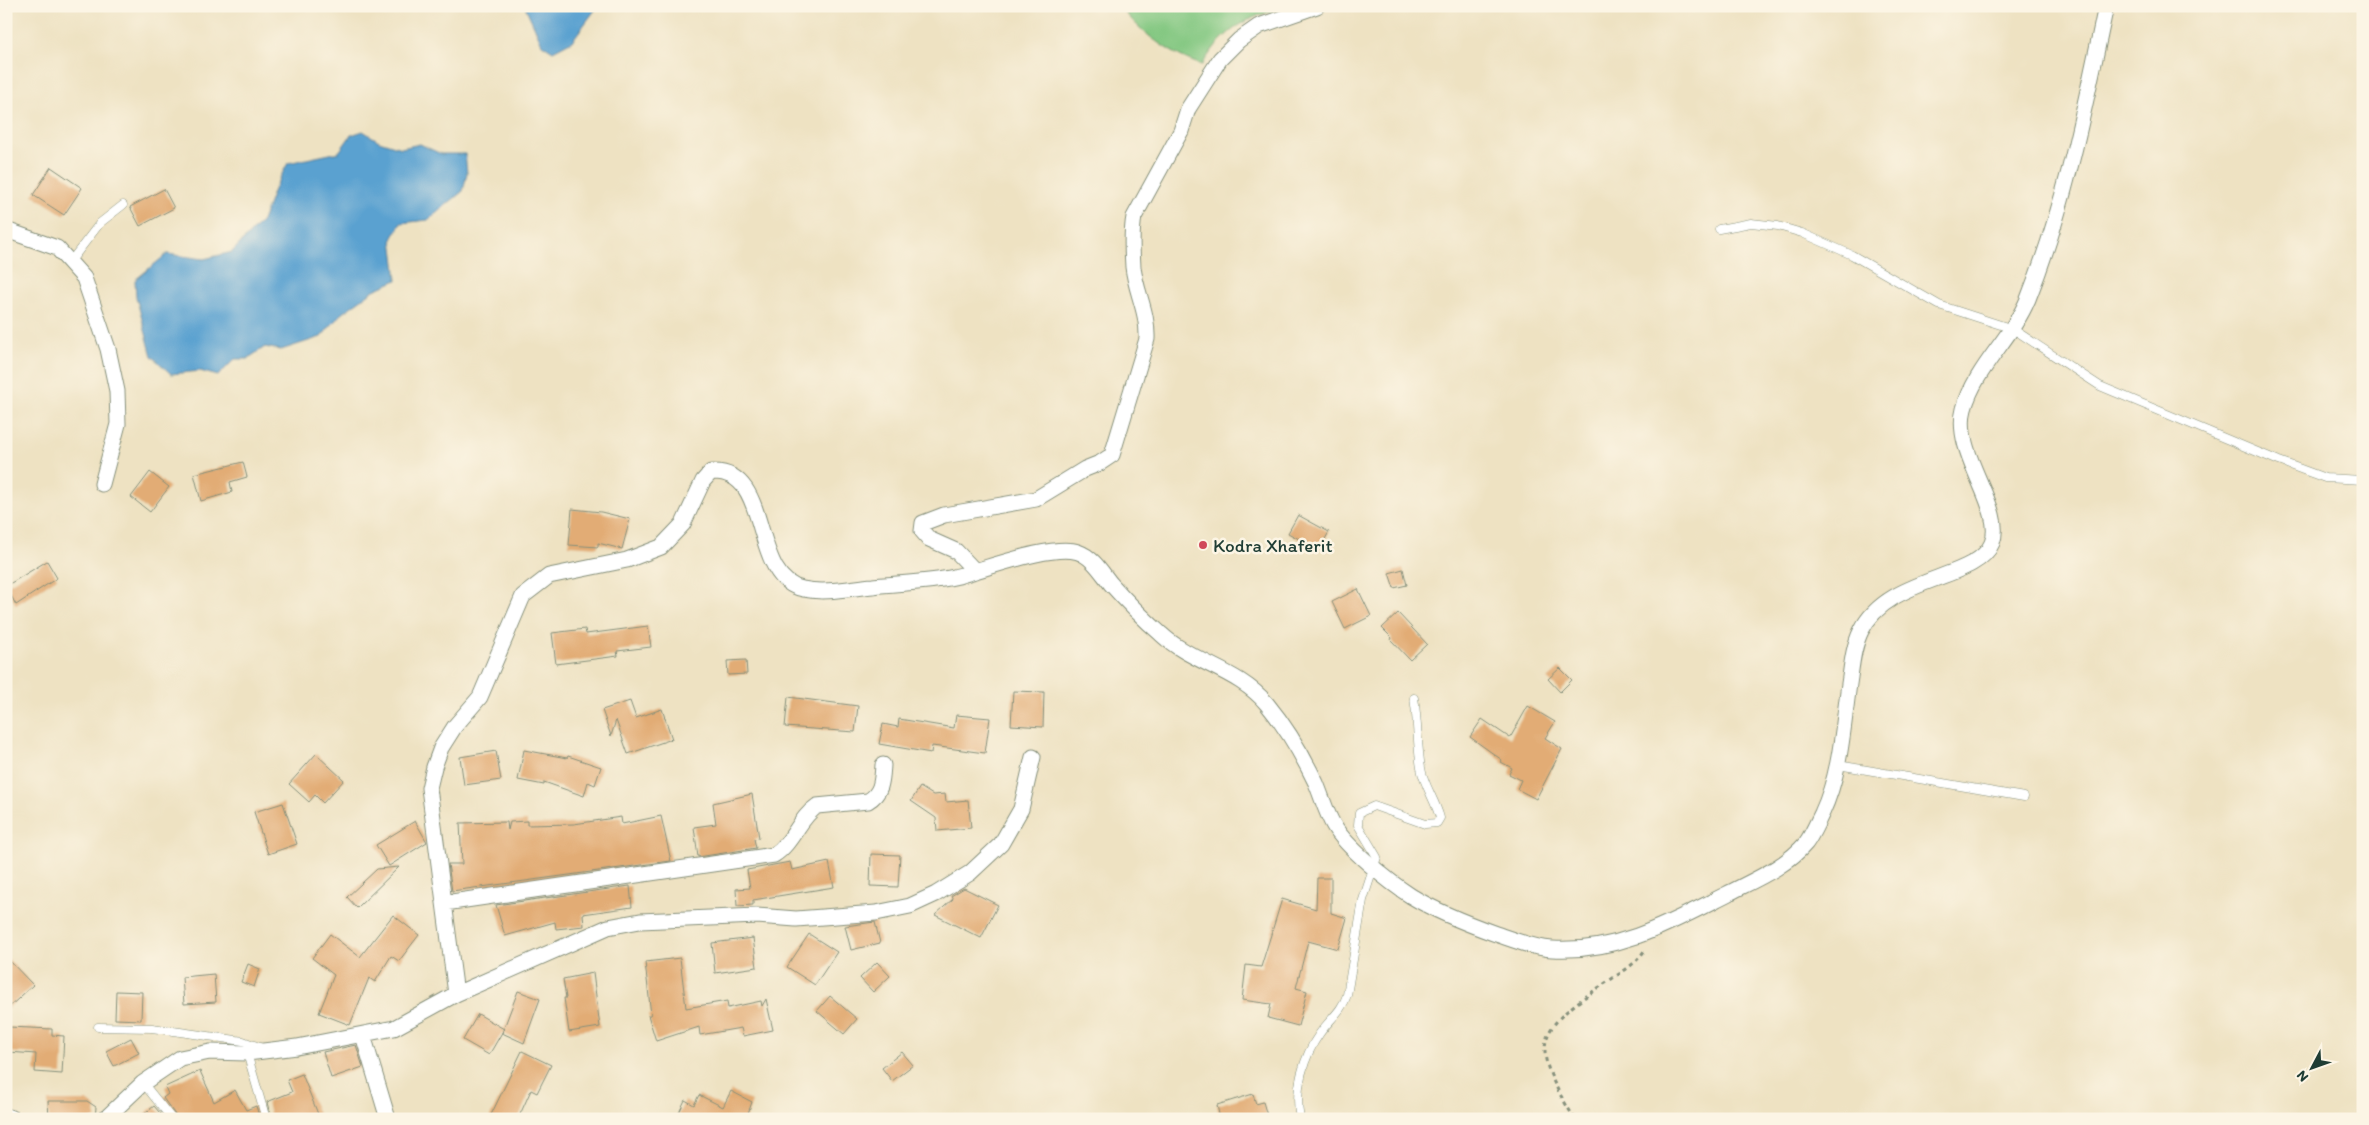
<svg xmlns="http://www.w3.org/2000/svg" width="2369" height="1125" font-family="Itim,sans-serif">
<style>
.green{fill:#84c882;stroke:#52825b}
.water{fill:#5aa1d0;stroke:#3c6f82}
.building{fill:#e2ac74}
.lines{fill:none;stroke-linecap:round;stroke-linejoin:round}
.service-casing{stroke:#86907b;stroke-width:9}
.minor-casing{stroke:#86907b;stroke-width:17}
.path{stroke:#86907b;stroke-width:3;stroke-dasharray:4 4;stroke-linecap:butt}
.service{stroke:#fff;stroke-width:8}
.minor{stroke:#fff;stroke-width:15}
.poi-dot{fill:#d1495b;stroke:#fcf5e5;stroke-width:2}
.labels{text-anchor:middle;stroke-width:5;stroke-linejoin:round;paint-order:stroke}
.poi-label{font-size:19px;fill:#1f3d34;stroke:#fcf5e5;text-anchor:start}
</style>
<rect width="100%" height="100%" fill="#fcf5e5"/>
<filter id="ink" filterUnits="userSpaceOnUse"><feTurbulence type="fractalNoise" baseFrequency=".02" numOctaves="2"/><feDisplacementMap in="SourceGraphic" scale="10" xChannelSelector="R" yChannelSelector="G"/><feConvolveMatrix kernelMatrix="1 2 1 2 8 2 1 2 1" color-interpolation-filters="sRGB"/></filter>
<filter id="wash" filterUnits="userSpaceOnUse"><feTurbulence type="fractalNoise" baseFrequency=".0096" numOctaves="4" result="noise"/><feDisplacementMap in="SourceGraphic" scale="20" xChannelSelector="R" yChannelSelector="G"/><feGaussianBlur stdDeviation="1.12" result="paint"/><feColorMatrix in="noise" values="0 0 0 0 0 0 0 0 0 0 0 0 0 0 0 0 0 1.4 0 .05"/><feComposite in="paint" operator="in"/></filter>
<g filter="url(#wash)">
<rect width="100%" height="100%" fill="#eee2c2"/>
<!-- green -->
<path class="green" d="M1120,6h169c-42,11 -64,22 -87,59 -33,-11 -61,-32 -82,-59z"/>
<!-- water -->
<path class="water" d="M525,6h73l-26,35 -19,10 -11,-7z
M363,131l16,10 22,7 19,-4 21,10h24l2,19 -4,18 -35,29 -27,3 -9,16 5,41 -23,10 -33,24 -20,23 -40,13 -16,-3 -18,12h-12l-17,17 -18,-5 -29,3 -19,-18 -16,-59 -1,-17 32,-26 37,5 28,-7 30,-31 13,-34 13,-24 51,-11 12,-17z"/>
<g id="blocks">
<!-- building -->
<path class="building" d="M51,167l31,21 -18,27 -31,-20z
M164,189l10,19 -34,18 -10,-19z
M243,462l4,15 -17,5 2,10 -31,9 -7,-27z
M150,472l19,15 -19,25 -19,-15z
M572,509l29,3 29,7 -8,30 -24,-6v4l-29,-2z
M1298,515l31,17 -10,18 -31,-17z
M47,561l10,17 -41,27 -10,-19z
M1403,569l4,16 -13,3 -5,-15z
M1358,589l13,27 -26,13 -13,-27z
M1398,613l29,31 -17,16 -19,-20 1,-2 -10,-10z
M648,626l3,21 -34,4 1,5 -62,8 -4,-31 33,-4 1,5z
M746,660l1,14 -19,1 -1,-14z
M1560,668l12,12 -12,12 -12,-13z
M1013,691l31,1 -1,35 -32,-2z
M788,697l70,9 -3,26 -70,-5z
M630,701l6,17 26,-9 10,30 -44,15 -12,-34 -5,16 -9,-26z
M1528,706l27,16 -10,16 17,11 -26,50 -19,-10 4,-9 -12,-6 3,-6 -11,-6 1,-2 -32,-23 12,-18 28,19z
M956,715l34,3 -5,35 -53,-7 -1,7 -52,-9 4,-20 15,3 1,-8 55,9z
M524,750l43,8 1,-2 33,11 -6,18 -7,-3 -4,14 -40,-14v3l-26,-5z
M496,751l5,29 -37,5 -4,-28z
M316,754l28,26 -21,23 -8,-8 -6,7 -20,-18z
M920,787l13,8 12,-1 1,8 22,-2 3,28 -34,3 -1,-13 -25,-17z
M752,794l7,44 -5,1 2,9 -58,9 -4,-30 22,-3 -3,-21z
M283,803l14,41 -29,10 -14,-42z
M661,816l10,45 -219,30 -4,-27h14l-2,-41 47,-1 1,8 2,-8 17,-1v4l47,-1 47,-7 1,7z
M415,821l12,21 -38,24 -13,-21z
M871,854l29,1 -2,32 -28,-1z
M790,862l2,8 37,-8 5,25 -81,13v5l-16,1 -1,-17 14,-1 -3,-18z
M399,867l-42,41 -10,-11 30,-28z
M1317,878h14v35l16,5 -9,31 -30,-8 -12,47 11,3 -9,35 -30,-8 3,-14 -29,-4 4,-35 15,2 21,-68 34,10z
M630,886l2,21 -49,7 1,12 -28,3 -1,-7 -50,14 -9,-31z
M964,888l34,17 -17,33 -46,-23 18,-16 -2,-3z
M393,915l26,20 -20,26 -8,-5 -16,26 -6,-4 -19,47 -31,-12 15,-38 -22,-17 18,-24 30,23z
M875,922l5,21 -29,7 -6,-24z
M809,934l28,18 -22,33 -28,-18z
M753,938l4,29 -42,6 -3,-30z
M6,957l27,28 -27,25z
M680,958l6,50 41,-7 1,7 33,-7 1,5 4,-7 7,31 -30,6 -2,-8 -41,7 -1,-8 -43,14 -8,-26h3l-6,-53z
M877,962l13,14 -17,16 -13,-14z
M248,964l12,5 -6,18 -13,-5z
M593,973l7,54 -31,5 -5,-34h2l-3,-19z
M214,974l2,28 -32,2 -2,-27z
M116,991l26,1 -1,28 -26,-1z
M518,991l22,8 -16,44 -22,-10z
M830,996l27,23 -13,15 -27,-23z
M478,1014l26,15 -15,26 -26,-15z
M9,1027l43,2v6l12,1 -2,38 -27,-2 1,-18 -28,-2z
M131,1038l8,15 -25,13 -8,-15z
M356,1045l7,22 -32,11 -8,-26z
M522,1051l29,14 -14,28 -6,-3 -13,29h-29z
M902,1052l11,13 -21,16 -10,-13z
M200,1071l14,31 21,-12 11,20 10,-4 4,13h-82l-15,-21 5,-4 -3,-7z
M302,1074l18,45h-49l-4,-17 25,-10 -5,-12z
M731,1091l21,11 -6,17h-61l-7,-4 7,-15 9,5 5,-10 24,12z
M1253,1094l3,10 7,-2 5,17h-48l-3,-14z
M48,1101h39l9,6 -1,12h-46z
M154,1106l11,13h-27z"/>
</g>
</g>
<g filter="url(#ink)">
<use href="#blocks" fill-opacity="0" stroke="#86907b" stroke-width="1"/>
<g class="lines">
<defs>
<path id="service" d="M1719,229l32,-6 27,3 24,7 50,22 87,50 74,24 87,57 179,75 46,17 38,2
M70,262l30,-39 23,-18
M1838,765l186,32
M98,1027l54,1 91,13 19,7
M247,1053l19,66
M143,1083l29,36
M1300,1119c-6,-29 3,-62 20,-86 10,-14 22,-22 27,-38l16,-95 14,-43 -19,-32 1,-12 15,-7 51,18 12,-1 3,-5c-4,-16 -17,-35 -19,-50 -4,-23 -3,-47 -7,-70"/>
<path id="minor" d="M6,230l51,18 27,30 24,71 9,42 1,33 -16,60
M975,571l-19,-20 -27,-12 -7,-8 1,-8 21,-8 92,-16 49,-30 15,-6 12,-8 35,-116c1,-28 -11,-46 -14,-72 -1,-16 -2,-35 1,-50l47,-86 7,-22 32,-50 19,-19 20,-14 58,-20
M445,903l329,-48c19,-12 25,-37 43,-49l51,-5c14,-8 14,-21 15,-36
M456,994l-27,-206 5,-21 7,-19 14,-22 25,-29 43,-101 26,-20 78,-16 34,-13 22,-23 20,-43 8,-9c63,-4 37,106 92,117 22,5 47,-1 70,-3 26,-3 54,-3 81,-9 29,-7 98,-34 124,-25 15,5 24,21 33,32 16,18 33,35 50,50 31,29 78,36 106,70 19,23 36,52 49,79 6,14 10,30 18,43 13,22 55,56 77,70 26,16 57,28 85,38 18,6 38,14 56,15 66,4 120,-27 175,-55 27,-14 59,-27 79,-51 6,-8 11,-20 16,-30 20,-43 21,-91 28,-136 2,-15 4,-32 11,-46 27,-56 116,-50 131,-88 14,-34 -40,-90 -28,-134 11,-41 48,-71 64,-110 38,-95 57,-194 78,-293
M363,1035l25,84
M6,1116l8,3
M105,1119l38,-36 37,-25 30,-6 37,1 50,-6 97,-19 62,-34 152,-67 32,-6 117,-5 39,3 80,-6 34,-7 26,-12 34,-21 31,-29 20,-35 12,-52"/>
</defs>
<!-- service casing -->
<use href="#service" class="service-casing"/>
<!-- minor casing -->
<use href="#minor" class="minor-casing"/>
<!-- path -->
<path class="path" d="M1575,1119c-50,-78 -37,-91 35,-139 12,-8 26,-16 34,-29"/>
<!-- service -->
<use href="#service" class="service"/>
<!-- minor -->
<use href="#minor" class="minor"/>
</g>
</g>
<!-- markers -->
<circle class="poi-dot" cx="1203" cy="545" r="5"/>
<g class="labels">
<!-- poi labels -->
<g class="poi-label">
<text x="1213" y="552">Kodra Xhaferit</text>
</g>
</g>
<!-- margin -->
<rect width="2369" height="1125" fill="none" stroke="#fcf5e5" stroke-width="25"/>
<!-- north arrow -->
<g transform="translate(2312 1068) rotate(229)" stroke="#fcf5e5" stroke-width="4" paint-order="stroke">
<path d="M0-4L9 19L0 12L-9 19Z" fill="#1f3d34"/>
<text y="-8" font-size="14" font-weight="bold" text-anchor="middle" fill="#1f3d34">N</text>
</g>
</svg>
